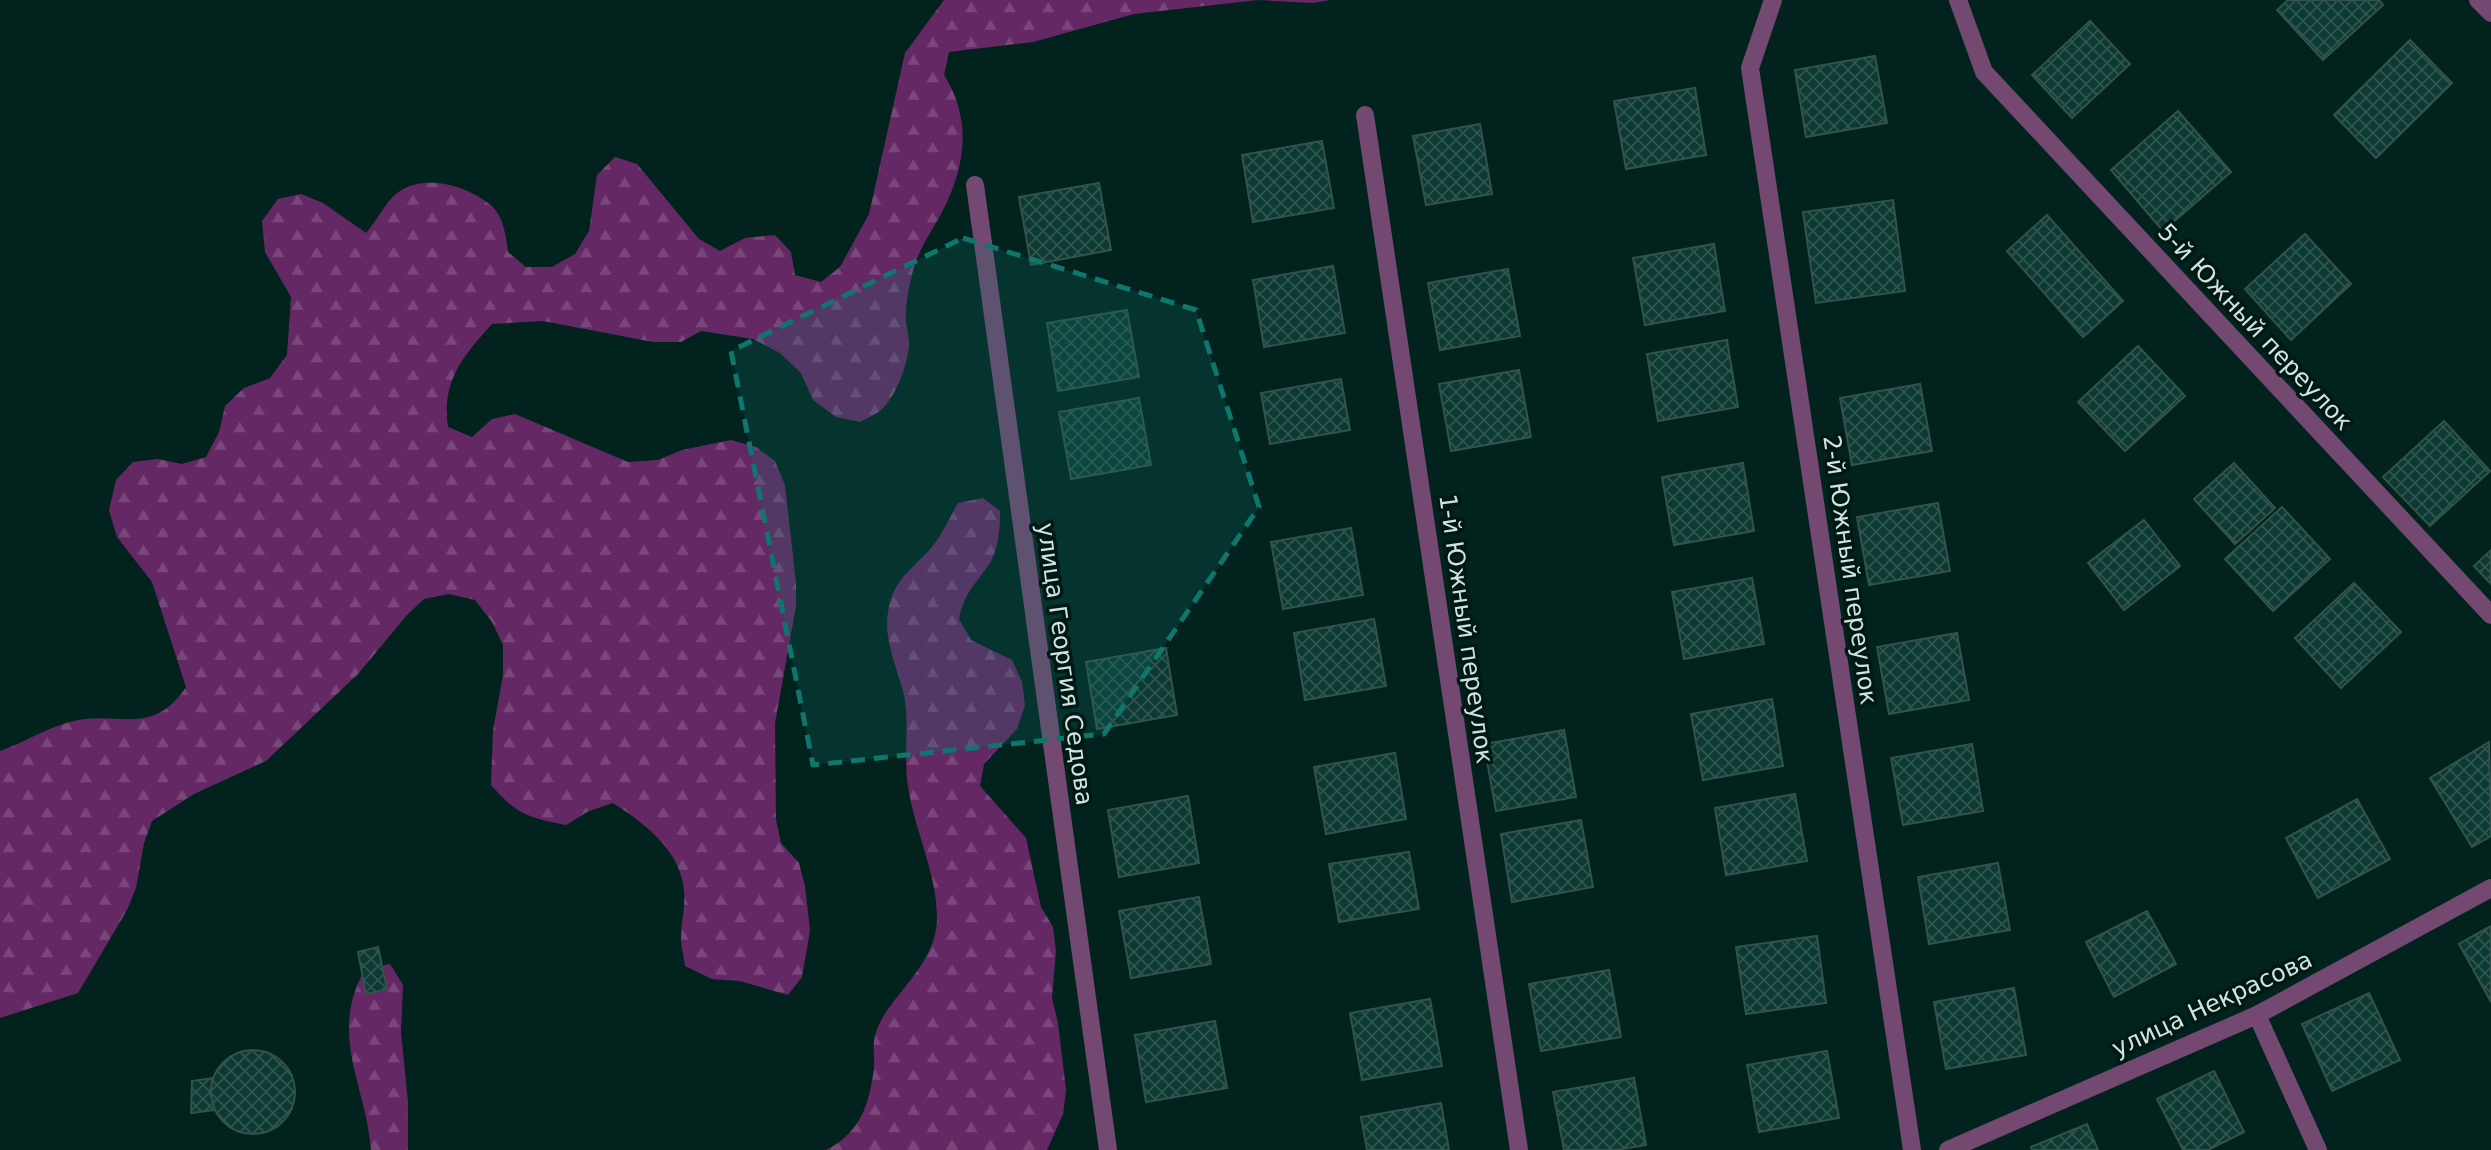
<svg xmlns="http://www.w3.org/2000/svg" width="2491" height="1150" font-family="'DejaVu Sans',sans-serif">
	<defs>
		<pattern id="forest-firs" width="22" height="20" patternUnits="userSpaceOnUse" patternTransform="scale(1.75)"><rect width="22" height="20" fill="#642864"/><path d="M5 1l3.5 6h-7zM16 11l3.5 6h-7z" fill="#79477a"/></pattern>
		<pattern id="building-cross-hatch" width="8" height="8" patternUnits="userSpaceOnUse" patternTransform="scale(1.75)"><rect width="8" height="8" fill="#0c3932"/><path d="M0 0l8 8M0 8l8-8" fill="none" stroke="#2e564f"/></pattern>
	</defs>
	<rect width="100%" height="100%" fill="#02231d"/>
	<g fill="url(#forest-firs)">
		<path d="M 944,0 L 1330,0 L 1313,3 L 1258,0 L 1134,14 L 1033,42 L 949,52 L 944,75 C 972,119 966,166 942,212 C 931,233 917,251 912,275 C 908,290 905,307 906,322 C 907,329 909,337 909,344 C 908,364 897,394 883,408 C 878,414 867,418 860,422 L 836,417 L 813,400 L 801,373 L 780,353 L 753,339 L 701,331 L 681,342 L 653,342 L 543,321 L 492,324 C 463,356 441,382 448,427 L 472,437 L 492,419 L 515,414 L 628,462 L 658,460 L 682,450 L 731,440 L 756,447 L 775,461 L 785,485 L 796,583 L 796,606 L 775,723 L 776,820 L 781,843 L 799,863 L 805,886 L 810,931 L 802,977 L 788,995 L 740,981 L 712,979 L 685,966 C 684,957 681,947 681,938 C 681,920 687,902 683,884 C 678,848 641,821 613,803 L 589,811 L 566,825 C 528,817 517,815 491,785 L 493,730 L 503,675 L 503,645 L 492,622 L 475,600 L 449,594 L 424,599 L 407,615 L 358,674 L 266,761 L 194,794 L 152,821 L 144,843 L 136,888 L 127,910 L 78,993 L 0,1018 L 0,751 C 23,743 46,728 70,722 C 118,709 151,739 186,687 L 152,582 L 117,537 L 109,510 L 116,480 L 133,462 L 158,459 L 182,464 L 206,457 L 219,432 L 225,406 L 244,388 L 270,378 L 287,355 L 291,297 L 265,252 L 262,221 L 278,199 L 301,194 L 323,203 L 366,233 C 377,221 387,199 400,191 C 427,173 470,187 492,206 C 504,218 506,237 508,252 L 526,267 L 552,267 L 575,254 L 589,231 L 597,175 L 615,157 L 637,164 L 699,239 L 720,251 L 745,238 L 775,235 L 791,252 L 795,275 L 821,282 L 840,267 L 869,214 L 905,53 Z"/>
		<path d="M 983,498 L 1000,511 C 1000,528 999,546 991,561 C 976,585 965,590 959,619 L 971,640 L 1012,660 L 1022,682 L 1025,705 L 1017,729 L 984,764 L 980,786 L 1026,838 L 1041,907 L 1053,927 L 1056,951 L 1052,998 L 1058,1023 L 1066,1090 L 1063,1114 L 1047,1150 L 826,1150 C 860,1133 869,1106 874,1068 C 875,1059 873,1050 874,1041 C 880,1000 935,972 937,920 C 938,875 914,830 908,786 C 903,756 910,724 904,695 C 898,669 883,640 888,612 C 893,579 911,571 931,548 C 942,535 950,517 958,503 Z"/>
		<path d="M 390,964 L 403,985 L 401,1032 L 408,1103 L 408,1150 L 371,1150 C 366,1084 328,1035 365,969 Z"/>
	</g>
	<g fill="url(#building-cross-hatch)" stroke="#33524c" stroke-width="2">
		<path d="M 2288,0 L 2379,0 L 2383,5 L 2323,60 L 2277,10 Z"/>
		<path d="M 2090,21 L 2130,64 L 2072,118 L 2032,75 Z"/>
		<path d="M 2410,40 L 2452,83 L 2376,158 L 2334,115 Z"/>
		<path d="M 1875,56 L 1887,123 L 1806,137 L 1795,70 Z"/>
		<path d="M 1695,88 L 1706,155 L 1626,169 L 1614,101 Z"/>
		<path d="M 2178,111 L 2231,172 L 2163,231 L 2111,170 Z"/>
		<path d="M 1480,124 L 1492,194 L 1426,205 L 1413,136 Z"/>
		<path d="M 1322,141 L 1334,208 L 1253,222 L 1242,155 Z"/>
		<path d="M 1099,183 L 1111,250 L 1031,265 L 1019,197 Z"/>
		<path d="M 1893,200 L 1905,291 L 1816,303 L 1803,212 Z"/>
		<path d="M 2047,215 L 2123,301 L 2083,337 L 2007,251 Z"/>
		<path d="M 2305,234 L 2351,284 L 2291,340 L 2245,289 Z"/>
		<path d="M 1714,244 L 1725,311 L 1645,325 L 1633,258 Z"/>
		<path d="M 1333,266 L 1345,333 L 1264,347 L 1253,280 Z"/>
		<path d="M 1508,269 L 1520,336 L 1440,350 L 1428,283 Z"/>
		<path d="M 1127,310 L 1139,377 L 1058,391 L 1047,323 Z"/>
		<path d="M 1727,340 L 1738,407 L 1658,421 L 1647,354 Z"/>
		<path d="M 2138,346 L 2185,396 L 2125,451 L 2078,402 Z"/>
		<path d="M 1519,370 L 1531,437 L 1451,451 L 1439,384 Z"/>
		<path d="M 1341,379 L 1350,430 L 1270,444 L 1261,393 Z"/>
		<path d="M 1920,384 L 1932,451 L 1852,465 L 1840,398 Z"/>
		<path d="M 1139,398 L 1151,465 L 1071,479 L 1059,412 Z"/>
		<path d="M 2444,421 L 2490,471 L 2430,526 L 2383,477 Z"/>
		<path d="M 1743,463 L 1754,531 L 1674,545 L 1662,477 Z"/>
		<path d="M 2234,463 L 2275,508 L 2235,544 L 2194,499 Z"/>
		<path d="M 1938,503 L 1950,571 L 1869,585 L 1857,517 Z"/>
		<path d="M 2282,507 L 2330,559 L 2273,611 L 2225,559 Z"/>
		<path d="M 2144,520 L 2180,566 L 2124,610 L 2088,563 Z"/>
		<path d="M 1351,528 L 1363,595 L 1283,609 L 1271,542 Z"/>
		<path d="M 2491,550 L 2491,584 L 2474,566 Z"/>
		<path d="M 1752,578 L 1764,644 L 1684,659 L 1672,592 Z"/>
		<path d="M 2354,583 L 2401,632 L 2341,688 L 2295,638 Z"/>
		<path d="M 1374,619 L 1386,686 L 1305,700 L 1294,633 Z"/>
		<path d="M 1957,633 L 1969,700 L 1889,714 L 1877,647 Z"/>
		<path d="M 1166,648 L 1177,715 L 1097,729 L 1086,662 Z"/>
		<path d="M 1772,699 L 1783,766 L 1703,780 L 1691,714 Z"/>
		<path d="M 1564,730 L 1576,797 L 1496,811 L 1484,744 Z"/>
		<path d="M 2489,742 L 2491,836 L 2472,847 L 2430,778 Z"/>
		<path d="M 1972,744 L 1983,811 L 1903,825 L 1891,758 Z"/>
		<path d="M 1395,753 L 1406,819 L 1326,834 L 1314,767 Z"/>
		<path d="M 1795,794 L 1807,861 L 1726,875 L 1715,808 Z"/>
		<path d="M 1188,796 L 1199,863 L 1119,877 L 1108,810 Z"/>
		<path d="M 2357,799 L 2390,859 L 2318,898 L 2286,838 Z"/>
		<path d="M 1581,820 L 1593,887 L 1512,902 L 1501,834 Z"/>
		<path d="M 1409,852 L 1419,909 L 1339,922 L 1329,864 Z"/>
		<path d="M 1998,863 L 2010,930 L 1929,944 L 1918,877 Z"/>
		<path d="M 1199,897 L 1211,964 L 1131,978 L 1119,911 Z"/>
		<path d="M 2147,911 L 2176,964 L 2114,997 L 2086,942 Z"/>
		<path d="M 2491,926 L 2491,1002 L 2459,944 Z"/>
		<path d="M 1817,936 L 1826,1003 L 1746,1014 L 1736,947 Z"/>
		<path d="M 378,947 L 387,989 L 366,994 L 358,952 Z"/>
		<path d="M 1609,970 L 1621,1037 L 1541,1051 L 1529,984 Z"/>
		<path d="M 2014,988 L 2026,1055 L 1946,1069 L 1934,1002 Z"/>
		<path d="M 2369,993 L 2400,1060 L 2332,1091 L 2302,1024 Z"/>
		<path d="M 1430,999 L 1442,1066 L 1362,1080 L 1350,1013 Z"/>
		<path d="M 1215,1021 L 1227,1088 L 1146,1102 L 1135,1035 Z"/>
		<circle cx="253" cy="1092" r="42"/>
		<path d="M 1827,1051 L 1839,1118 L 1759,1132 L 1747,1065 Z"/>
		<path d="M 2214,1071 L 2244,1132 L 2208,1150 L 2183,1150 L 2157,1099 Z"/>
		<path d="M 213,1078 L 210,1093 L 215,1110 L 191,1113 L 192,1081 Z"/>
		<path d="M 1634,1078 L 1646,1145 L 1616,1150 L 1564,1150 L 1553,1092 Z"/>
		<path d="M 1441,1103 L 1449,1150 L 1367,1150 L 1361,1117 Z"/>
		<path d="M 2087,1124 L 2098,1150 L 2032,1150 L 2031,1147 Z"/>
	</g>
	<g fill="none" stroke-linecap="round" stroke-linejoin="round">
		<g stroke="#734972" stroke-width="18">
			<path d="M 1773,0 L 1750,68 L 1912,1150"/>
			<path d="M 1958,0 L 1984,72 L 2491,615"/>
			<path d="M 2478,0 L 2491,13"/>
			<path d="M 1365,115 L 1519,1150"/>
			<path d="M 975,185 L 1108,1150"/>
			<path d="M 2257,1015 L 2318,1150"/>
			<path d="M 1948,1150 L 2257,1015 L 2491,888"/>
		</g>
	</g>
	<path fill="#0f766e" fill-opacity="0.2" stroke="#0f766e" stroke-width="5" stroke-dasharray="14 9" stroke-linejoin="round" d="M 963,238 L 1196,310 L 1259,507 L 1104,734 L 813,765 L 731,351 Z"/>
	<g text-anchor="middle" dominant-baseline="central" stroke-width="7" stroke-linejoin="round" paint-order="stroke">
		<g font-size="24" fill="#d2e4df" stroke="#001914">
			<text transform="translate(2255 327) rotate(47)">5-й Южный переулок</text>
			<text transform="translate(1850 570) rotate(82)">2-й Южный переулок</text>
			<text transform="translate(1466 629) rotate(82)">1-й Южный переулок</text>
			<text transform="translate(1065 664) rotate(82)">улица Георгия Седова</text>
			<text transform="translate(2212 1004) rotate(-25)">улица Некрасова</text>
		</g>
	</g>
</svg>
